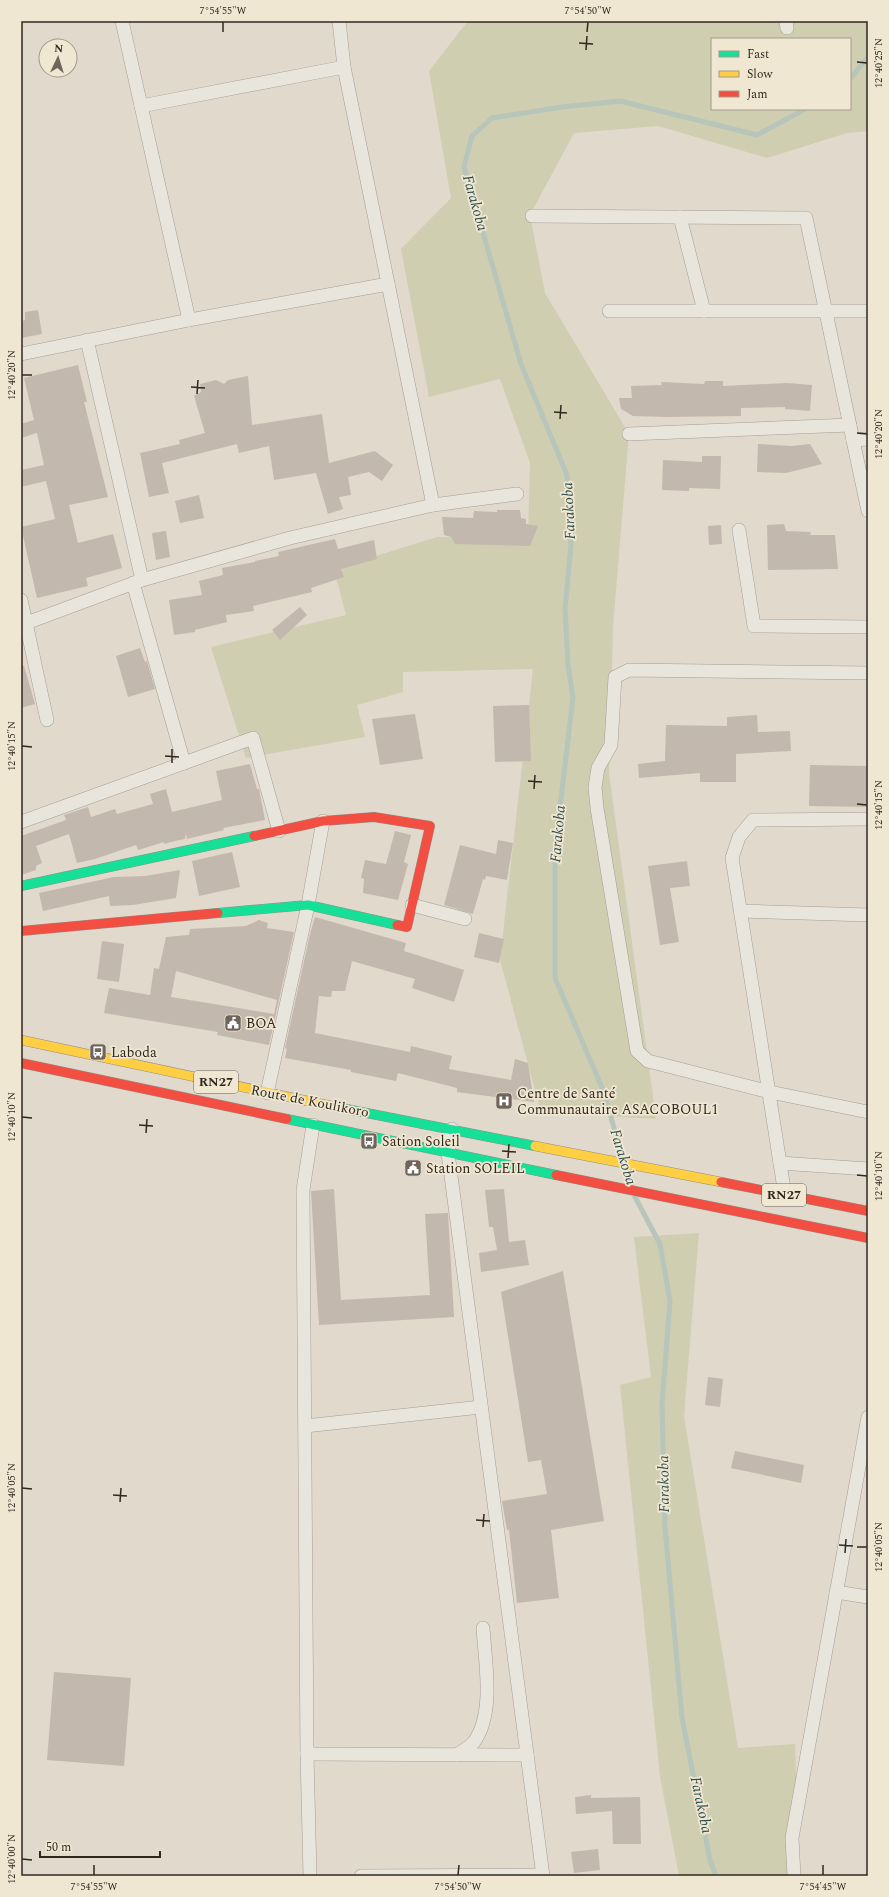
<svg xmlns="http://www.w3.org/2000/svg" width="889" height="1897" font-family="Spectral,serif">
	<rect width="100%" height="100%" fill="#e0d9cc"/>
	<g fill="#cfceb0" fill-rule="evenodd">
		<path d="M 468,21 L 765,21 L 766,23 L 772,21 L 868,21 L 868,131 L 847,133 L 767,158 L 658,126 L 574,133 L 530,215 L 545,293 L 629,434 L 613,627 L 609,773 L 656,1119 L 541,1112 L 500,960 L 533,669 L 403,672 L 403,692 L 357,705 L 365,737 L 246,758 L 211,647 L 346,615 L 334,569 L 437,537 L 528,540 L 530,463 L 500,379 L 429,397 L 401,249 L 451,198 L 429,71 ZM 712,39 L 850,39 L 850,109 L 712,109 Z"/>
		<path d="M 699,1233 L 684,1416 L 738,1748 L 795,1744 L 799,1876 L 679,1876 L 660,1776 L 620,1385 L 651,1377 L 634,1237 Z"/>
	</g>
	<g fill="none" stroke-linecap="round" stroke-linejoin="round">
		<g stroke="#b7c5bb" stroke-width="5">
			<path d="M 850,79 L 868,57"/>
			<path d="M 623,1159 L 603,1090 L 555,978 L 555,849 L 573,698 L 568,665 L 565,609 L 571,546 L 570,509 L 567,475 L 521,364 L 464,167 L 472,136 L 492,118 L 562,107 L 620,101 L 757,135 L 805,109"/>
			<path d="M 626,1168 L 632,1185"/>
			<path d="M 635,1197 L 660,1244 L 670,1301 L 662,1404 L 665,1527 L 682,1718 L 710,1860 L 716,1876"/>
		</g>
	</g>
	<g fill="#c3b8ad" fill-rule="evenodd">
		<path d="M 38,310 L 42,334 L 21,338 L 21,321 L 25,320 L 25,312 Z"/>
		<path d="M 78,365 L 87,402 L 84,402 L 108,497 L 69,505 L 78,543 L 113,534 L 122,568 L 86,578 L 88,586 L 37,598 L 21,527 L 55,519 L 46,481 L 21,487 L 21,470 L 44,465 L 37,433 L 21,438 L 21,424 L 34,420 L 24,378 Z"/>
		<path d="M 248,376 L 252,425 L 322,414 L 329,463 L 375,451 L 393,465 L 382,481 L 369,472 L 348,477 L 351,495 L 339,497 L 343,509 L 328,514 L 316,473 L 274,480 L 269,446 L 239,453 L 237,444 L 162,463 L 169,493 L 149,497 L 140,453 L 180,444 L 179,440 L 205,433 L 194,396 L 201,392 L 200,384 L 216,380 L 224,384 L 228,380 Z"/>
		<path d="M 705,381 L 723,381 L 723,386 L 787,383 L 812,385 L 810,411 L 785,409 L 785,407 L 741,408 L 741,416 L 666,417 L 633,416 L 621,409 L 619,398 L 632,398 L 631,386 L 662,385 L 661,382 L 704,384 Z"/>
		<path d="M 758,444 L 792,446 L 810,444 L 822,464 L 786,473 L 757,472 Z"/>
		<path d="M 702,456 L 721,456 L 720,489 L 689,488 L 689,491 L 662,490 L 663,460 L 702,462 Z"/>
		<path d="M 199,495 L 204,518 L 180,523 L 175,501 Z"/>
		<path d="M 497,510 L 520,510 L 521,518 L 526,519 L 526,524 L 538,526 L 530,546 L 455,544 L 451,537 L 444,535 L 442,517 L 473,518 L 474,511 L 497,512 Z"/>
		<path d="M 784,524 L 786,531 L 811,532 L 810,535 L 835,535 L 838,569 L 768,570 L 767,525 Z"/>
		<path d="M 721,525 L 722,544 L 709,545 L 708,526 Z"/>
		<path d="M 166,531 L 170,557 L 156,560 L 152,533 Z"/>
		<path d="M 335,539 L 338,549 L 374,540 L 377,559 L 341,569 L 344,577 L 311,588 L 312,592 L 253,606 L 254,611 L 226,615 L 227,622 L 195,630 L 195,632 L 174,635 L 169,600 L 202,595 L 199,581 L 223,575 L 222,568 L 255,562 L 255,561 L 279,556 L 278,552 Z"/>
		<path d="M 300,607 L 307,615 L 280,640 L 272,630 Z"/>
		<path d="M 140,648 L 145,662 L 147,661 L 155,689 L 128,697 L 116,656 Z"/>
		<path d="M 21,666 L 24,666 L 35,704 L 21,708 Z"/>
		<path d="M 529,705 L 531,761 L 495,762 L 493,706 Z"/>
		<path d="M 415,714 L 423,759 L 380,765 L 372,719 Z"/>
		<path d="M 757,715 L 758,732 L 790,731 L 791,751 L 736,754 L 736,782 L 700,782 L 700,773 L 639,778 L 638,764 L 665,761 L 666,725 L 727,726 L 727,717 Z"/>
		<path d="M 250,764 L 257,789 L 259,789 L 265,820 L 223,828 L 224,830 L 187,839 L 186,833 L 185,839 L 175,841 L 164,844 L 164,842 L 138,850 L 136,845 L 95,859 L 77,863 L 69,834 L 36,846 L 42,863 L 36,866 L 36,870 L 21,875 L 21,836 L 66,820 L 64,815 L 88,807 L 91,817 L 115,809 L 117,814 L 153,804 L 150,794 L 166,789 L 172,812 L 222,800 L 216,771 Z"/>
		<path d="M 810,765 L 868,766 L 868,807 L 809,806 Z"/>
		<path d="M 395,831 L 411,835 L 404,862 L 408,864 L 398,900 L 363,893 L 364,879 L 361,878 L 365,860 L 386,864 Z"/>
		<path d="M 498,840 L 513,843 L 507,880 L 486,876 L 485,880 L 483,879 L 473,914 L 444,905 L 460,845 L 496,854 Z"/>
		<path d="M 232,852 L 240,887 L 199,896 L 192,861 Z"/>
		<path d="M 687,861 L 690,886 L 670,888 L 679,942 L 660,945 L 648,866 Z"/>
		<path d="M 180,870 L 176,898 L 133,905 L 110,906 L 109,896 L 43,911 L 39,893 L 114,877 L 145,876 Z"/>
		<path d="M 315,917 L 406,943 L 404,951 L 464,970 L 454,1002 L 412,988 L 415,979 L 352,961 L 345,991 L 332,991 L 331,997 L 319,996 L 315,1033 L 410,1052 L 411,1046 L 452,1056 L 449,1069 L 511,1080 L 515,1059 L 528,1063 L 534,1102 L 457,1092 L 457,1088 L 398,1073 L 396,1081 L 351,1072 L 351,1070 L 285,1058 L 287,1049 L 285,1048 L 310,934 Z"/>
		<path d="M 259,920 L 268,923 L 267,928 L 294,932 L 269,1045 L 217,1035 L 218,1032 L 104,1013 L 109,988 L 150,995 L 154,968 L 159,969 L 166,937 L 189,935 L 190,929 L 246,926 ZM 176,971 L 277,1000 L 274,1014 L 171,997 Z"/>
		<path d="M 479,933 L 504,939 L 499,963 L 474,957 Z"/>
		<path d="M 102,941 L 124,944 L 119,982 L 97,979 Z"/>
		<path d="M 334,1189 L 341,1300 L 430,1295 L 425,1214 L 448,1213 L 454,1317 L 319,1325 L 311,1191 Z"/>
		<path d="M 504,1189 L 509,1242 L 525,1240 L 529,1265 L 481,1272 L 479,1253 L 497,1250 L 493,1227 L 489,1227 L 485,1190 Z"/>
		<path d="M 563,1271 L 604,1521 L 551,1530 L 559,1598 L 517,1603 L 509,1530 L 507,1530 L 502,1501 L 547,1494 L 541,1460 L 528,1462 L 501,1292 Z"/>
		<path d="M 708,1377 L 723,1379 L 720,1407 L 705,1405 Z"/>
		<path d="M 735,1451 L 804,1465 L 801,1483 L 731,1468 Z"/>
		<path d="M 54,1672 L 131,1678 L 124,1766 L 47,1760 Z"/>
		<path d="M 591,1795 L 591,1798 L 640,1797 L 641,1844 L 613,1844 L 612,1811 L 576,1814 L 575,1797 Z"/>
		<path d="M 598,1849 L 600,1870 L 574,1873 L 571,1852 Z"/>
	</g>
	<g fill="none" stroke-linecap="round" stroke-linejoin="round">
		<defs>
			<g id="street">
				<path d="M 122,21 L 189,320"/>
				<path d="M 339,21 L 344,67 L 433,505"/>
				<path d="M 786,21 L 787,28"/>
				<path d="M 141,106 L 344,67"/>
				<path d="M 532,216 L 806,218 L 868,511"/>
				<path d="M 680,217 L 704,311"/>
				<path d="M 609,311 L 868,311"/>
				<path d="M 87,340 L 142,580"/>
				<path d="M 21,354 L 189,320 L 388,284"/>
				<path d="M 629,434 L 850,425"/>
				<path d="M 853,440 L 868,439"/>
				<path d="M 739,530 L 754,626 L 868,627"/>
				<path d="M 133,583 L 184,763"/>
				<path d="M 21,600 L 47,720"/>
				<path d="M 21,625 L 142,580 L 290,538 L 433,505 L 517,494"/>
				<path d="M 868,673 L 629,670 L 615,677 L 611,745 L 598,768 L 595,787 L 597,808 L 637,1051 L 648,1061 L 770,1092 L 868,1112"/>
				<path d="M 21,822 L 253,738 L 279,831"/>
				<path d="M 412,905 L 465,919"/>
				<path d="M 741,911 L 868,915"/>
				<path d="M 267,1093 L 308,905 L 323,821"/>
				<path d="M 452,1129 L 448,1153 L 543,1876"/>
				<path d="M 780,1163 L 868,1169"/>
				<path d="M 785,1195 L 732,858 L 739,837 L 753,820 L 868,819"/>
				<path d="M 305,1426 L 481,1407"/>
				<path d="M 836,1592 L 868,1597"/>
				<path d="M 307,1754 L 527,1755"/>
				<path d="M 457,1755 C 462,1751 470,1747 474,1742 C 495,1713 485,1661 483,1628"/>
				<path d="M 310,1876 L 307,1754 L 303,1190 L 313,1125"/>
				<path d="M 361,1876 L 543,1875"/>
				<path d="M 794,1876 L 792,1838 L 868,1417"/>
			</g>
			<g id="fast">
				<path d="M 21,886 L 254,836"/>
				<path d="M 218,913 L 308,905 L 397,925"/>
				<path d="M 336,1107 L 535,1146"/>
				<path d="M 287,1119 L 556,1175"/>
			</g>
			<g id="slow">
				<path d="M 21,1040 L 336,1107"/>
				<path d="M 535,1146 L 721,1182"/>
			</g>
			<g id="jam">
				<path d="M 254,836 L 323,821 L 374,817 L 430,826 L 407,927 L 397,925"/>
				<path d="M 21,931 L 218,913"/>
				<path d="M 21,1063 L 287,1119"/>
				<path d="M 556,1175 L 868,1238"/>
				<path d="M 721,1182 L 868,1211"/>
			</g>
		</defs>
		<use href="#street" stroke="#a59e95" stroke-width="14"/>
		<use href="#fast" stroke="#958e85" stroke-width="10"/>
		<use href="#slow" stroke="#958e85" stroke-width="10"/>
		<use href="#jam" stroke="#958e85" stroke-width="10"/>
		<use href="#street" stroke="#e8e5dd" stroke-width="13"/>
		<use href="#fast" stroke="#16e098" stroke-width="9"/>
		<use href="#slow" stroke="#ffcf43" stroke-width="9"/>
		<use href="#jam" stroke="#f24e42" stroke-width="9"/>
	</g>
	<path fill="none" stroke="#32271f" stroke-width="1.5" d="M 223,32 L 223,22M 587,32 L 588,22M 579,43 L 593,44M 586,50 L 587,36M 857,62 L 867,63M 22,375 L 32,375M 191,387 L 205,388M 197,394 L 198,380M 554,412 L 567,413M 560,419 L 561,405M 857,433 L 867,434M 22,746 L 32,747M 165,756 L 179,757M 172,763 L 172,749M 528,781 L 542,782M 534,789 L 535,775M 857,804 L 867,805M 22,1117 L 32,1118M 139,1125 L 153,1126M 146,1133 L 147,1119M 502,1151 L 516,1152M 508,1158 L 509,1144M 857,1175 L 867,1176M 22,1488 L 32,1489M 113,1495 L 127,1496M 120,1502 L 121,1488M 476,1520 L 490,1521M 483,1527 L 484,1514M 839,1545 L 853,1546M 857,1547 L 867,1547M 845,1553 L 846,1539M 22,1859 L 32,1860M 94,1875 L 94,1865M 458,1875 L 459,1865M 823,1875 L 823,1865"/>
	<defs>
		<symbol id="civic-square" viewBox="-11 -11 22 22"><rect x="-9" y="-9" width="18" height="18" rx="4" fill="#6f655c" stroke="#f0e7d2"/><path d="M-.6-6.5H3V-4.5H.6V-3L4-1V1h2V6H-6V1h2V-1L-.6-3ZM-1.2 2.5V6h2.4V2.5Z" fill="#fff"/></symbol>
		<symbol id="bus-square" viewBox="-11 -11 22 22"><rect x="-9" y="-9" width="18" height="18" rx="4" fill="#6f655c" stroke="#f0e7d2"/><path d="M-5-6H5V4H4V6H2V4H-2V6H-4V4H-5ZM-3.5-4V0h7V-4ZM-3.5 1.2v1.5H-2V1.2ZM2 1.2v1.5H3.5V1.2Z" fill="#fff"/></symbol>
		<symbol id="hospital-square" viewBox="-11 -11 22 22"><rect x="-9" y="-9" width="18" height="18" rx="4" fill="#6f655c" stroke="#f0e7d2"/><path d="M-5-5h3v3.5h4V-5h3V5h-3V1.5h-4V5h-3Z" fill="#fff"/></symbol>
	</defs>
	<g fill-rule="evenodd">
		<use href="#civic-square" x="223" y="1013" width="20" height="20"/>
		<use href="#bus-square" x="88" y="1042" width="20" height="20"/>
		<use href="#hospital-square" x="494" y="1091" width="20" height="20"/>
		<use href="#bus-square" x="359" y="1131" width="20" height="20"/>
		<use href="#civic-square" x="403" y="1158" width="20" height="20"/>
	</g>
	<g text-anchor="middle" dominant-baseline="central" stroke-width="3.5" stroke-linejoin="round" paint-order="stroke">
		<g fill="#f0e7d2" stroke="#6b6155" stroke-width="1">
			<rect x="194" y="1071" width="44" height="22" rx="3"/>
			<rect x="762" y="1184" width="44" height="22" rx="3"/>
		</g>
		<g font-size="13" font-weight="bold" fill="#32271f">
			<text x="216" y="1082">RN27</text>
			<text x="784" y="1195">RN27</text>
		</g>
		<g font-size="14" fill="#32271f" stroke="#f0e7d2" text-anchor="start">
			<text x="246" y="1023">BOA</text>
			<text x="111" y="1052">Laboda</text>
			<text x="517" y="1093">Centre de Santé<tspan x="517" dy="16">Communautaire ASACOBOUL1</tspan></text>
			<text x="382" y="1141">Sation Soleil</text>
			<text x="426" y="1168">Station SOLEIL</text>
		</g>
		<g font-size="14" fill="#32271f" stroke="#f0e7d2">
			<text transform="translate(310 1101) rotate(11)">Route de Koulikoro</text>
		</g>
		<g font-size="15" font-style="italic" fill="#30504d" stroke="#f0e7d2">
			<text transform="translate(475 203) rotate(74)">Farakoba</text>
			<text transform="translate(569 511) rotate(-93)">Farakoba</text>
			<text transform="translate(558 834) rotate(-85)">Farakoba</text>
			<text transform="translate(623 1157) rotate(73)">Farakoba</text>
			<text transform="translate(664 1484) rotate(-91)">Farakoba</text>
			<text transform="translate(701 1805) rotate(78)">Farakoba</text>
		</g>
	</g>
	<rect width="889" height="1897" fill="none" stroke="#f0e7d2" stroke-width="44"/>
	<rect x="711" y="38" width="140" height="72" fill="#f0e7d2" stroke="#a49a8a"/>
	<rect x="719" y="51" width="20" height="6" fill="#16e098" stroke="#a49a8a"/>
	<text x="747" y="58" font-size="12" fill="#32271f">Fast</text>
	<rect x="719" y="71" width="20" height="6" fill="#ffcf43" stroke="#a49a8a"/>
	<text x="747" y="78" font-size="12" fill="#32271f">Slow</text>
	<rect x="719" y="91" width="20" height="6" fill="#f24e42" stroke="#a49a8a"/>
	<text x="747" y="98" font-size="12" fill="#32271f">Jam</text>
	<g transform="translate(58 58) rotate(4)"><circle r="19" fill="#f0e7d2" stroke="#a49a8a"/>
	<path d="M0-3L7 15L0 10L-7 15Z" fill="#6f655c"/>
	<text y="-6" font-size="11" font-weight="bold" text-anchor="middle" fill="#32271f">N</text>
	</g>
	<path d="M40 1851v6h120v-6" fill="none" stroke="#32271f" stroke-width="2"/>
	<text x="46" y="1851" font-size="12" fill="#32271f" stroke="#f0e7d2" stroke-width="3" paint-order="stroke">50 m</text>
	<rect x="22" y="22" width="845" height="1853" fill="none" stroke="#32271f" stroke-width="1.5"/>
	<g font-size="10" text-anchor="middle" fill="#32271f">
		<text x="223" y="14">7°54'55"W</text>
		<text x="588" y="14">7°54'50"W</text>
		<text transform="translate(878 63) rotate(-90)" y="4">12°40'25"N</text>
		<text transform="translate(11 375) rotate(-90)" y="4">12°40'20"N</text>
		<text transform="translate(878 434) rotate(-90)" y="4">12°40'20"N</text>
		<text transform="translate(11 746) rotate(-90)" y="4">12°40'15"N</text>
		<text transform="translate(878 805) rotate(-90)" y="4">12°40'15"N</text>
		<text transform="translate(11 1117) rotate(-90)" y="4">12°40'10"N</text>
		<text transform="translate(878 1176) rotate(-90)" y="4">12°40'10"N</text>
		<text transform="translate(11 1488) rotate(-90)" y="4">12°40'05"N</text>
		<text transform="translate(878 1547) rotate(-90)" y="4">12°40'05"N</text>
		<text transform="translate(11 1859) rotate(-90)" y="4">12°40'00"N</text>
		<text x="94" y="1890">7°54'55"W</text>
		<text x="458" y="1890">7°54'50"W</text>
		<text x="823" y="1890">7°54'45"W</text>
	</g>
</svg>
